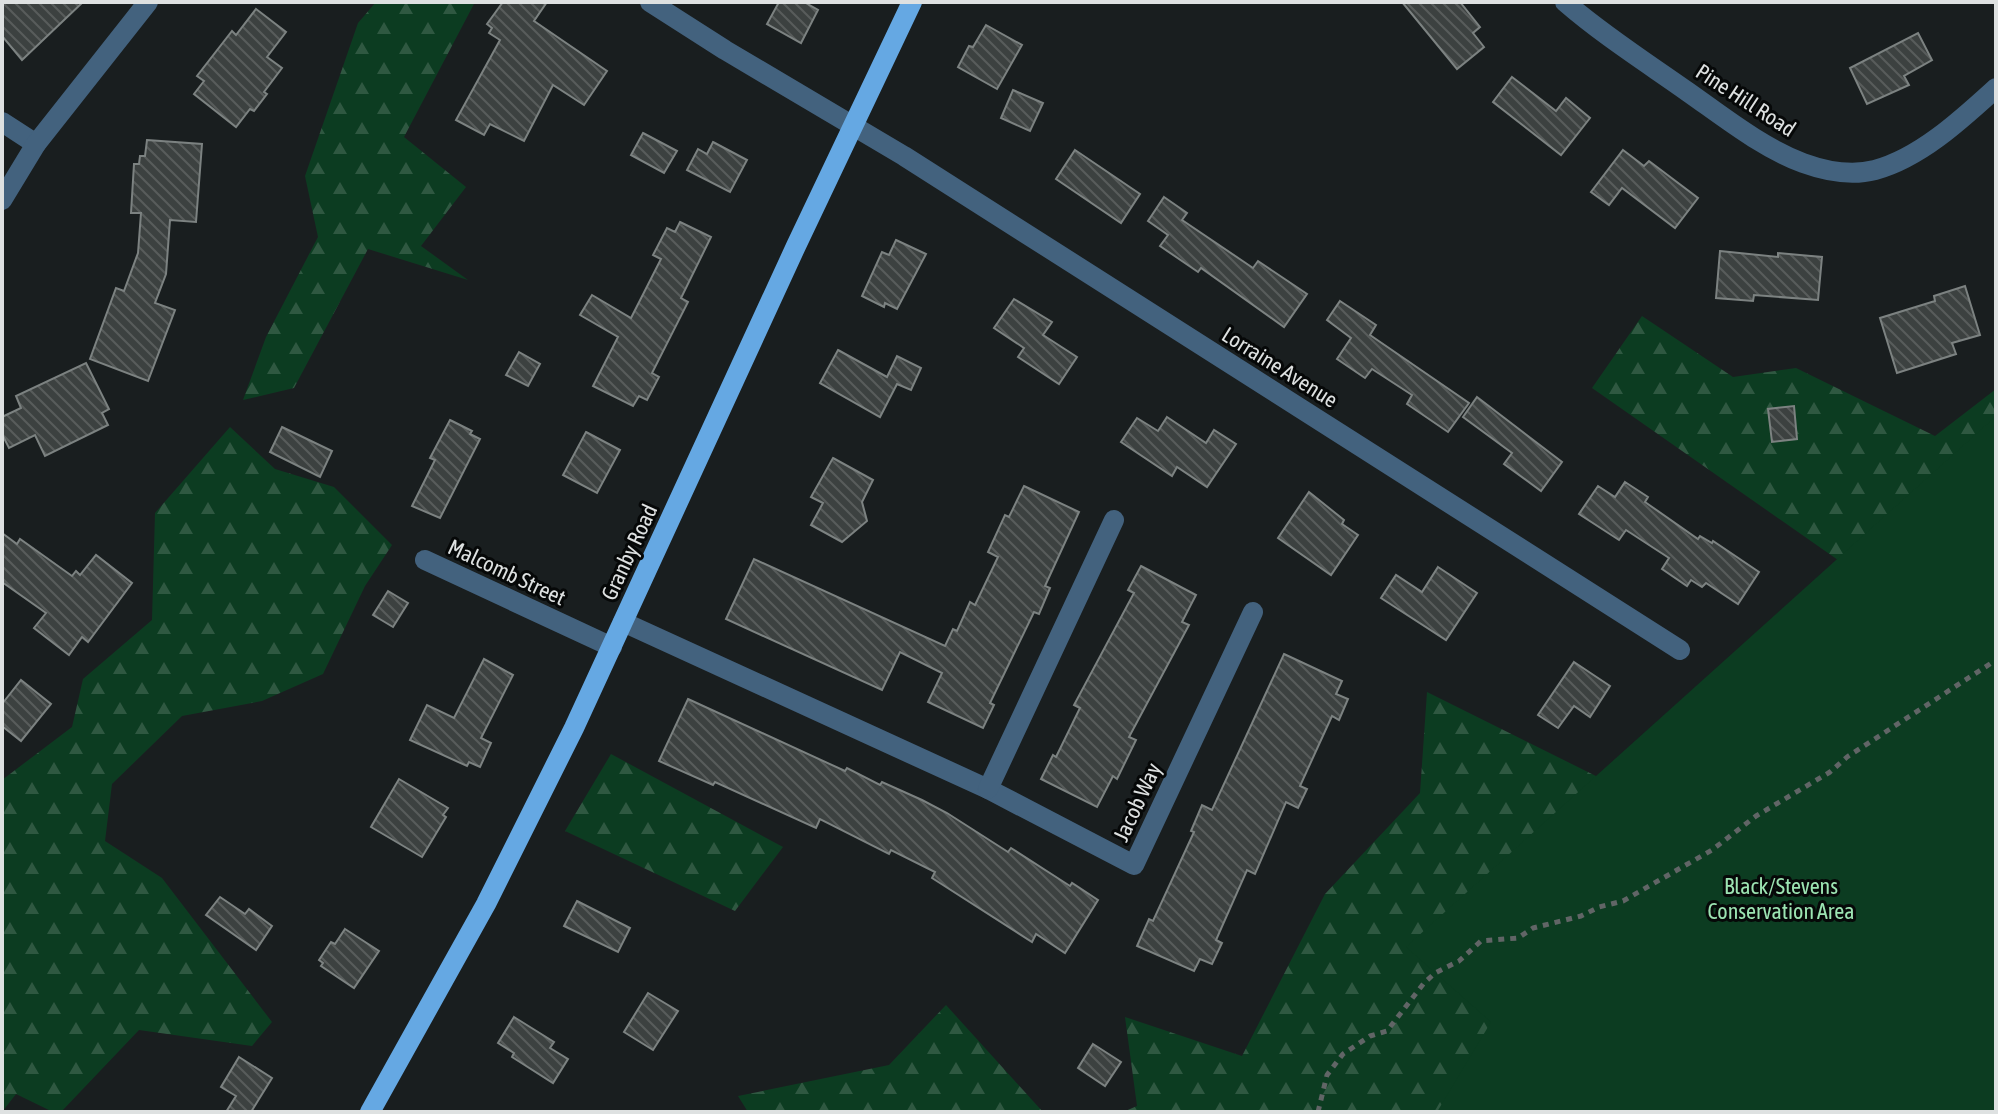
<svg xmlns="http://www.w3.org/2000/svg" width="1998" height="1114" font-family="'Asap Condensed',sans-serif">
	<defs>
		<pattern id="forest-firs" width="22" height="20" patternUnits="userSpaceOnUse" patternTransform="scale(2)"><rect width="22" height="20" fill="#0c3c21"/><path d="M5 1l3.5 6h-7zM16 11l3.5 6h-7z" fill="#2f5841"/></pattern>
		<pattern id="building-back-hatch" width="6" height="6" patternUnits="userSpaceOnUse" patternTransform="scale(2)"><rect width="6" height="6" fill="#3c4140"/><path d="M-1 5l2 2M0 0l6 6M5-1l2 2" fill="none" stroke="#585c5b"/></pattern>
	</defs>
	<rect width="100%" height="100%" fill="#191e1f"/>
	<g fill="url(#forest-firs)">
		<path d="M 376,2 L 475,2 L 404,137 L 466,187 L 421,246 L 468,280 L 368,249 L 294,388 L 243,400 L 266,337 L 318,237 L 305,176 L 358,23 Z"/>
		<path d="M 1642,316 L 1733,377 L 1796,368 L 1935,436 L 1996,389 L 1996,1112 L 1123,1112 L 1137,1106 L 1125,1017 L 1242,1056 L 1325,894 L 1420,793 L 1427,692 L 1608,782 L 1848,567 L 1592,388 Z"/>
		<path d="M 230,427 L 275,469 L 334,487 L 392,545 L 365,586 L 323,674 L 262,701 L 182,716 L 112,784 L 105,841 L 162,878 L 272,1022 L 252,1046 L 139,1030 L 61,1112 L 53,1112 L 16,1094 L 2,1112 L 2,780 L 72,727 L 83,679 L 152,620 L 155,513 Z"/>
		<path d="M 611,754 L 783,847 L 735,911 L 565,831 Z"/>
		<path d="M 946,1005 L 1043,1112 L 748,1112 L 738,1096 L 889,1065 Z"/>
	</g>
	<path fill="#0c3c21" d="M 1996,416 L 1996,1112 L 1437,1112 L 1491,1022 L 1406,947 Z"/>
	<g fill="url(#building-back-hatch)" stroke="#7c8281" stroke-width="2">
		<path d="M 2,2 L 83,2 L 22,60 L 2,36 Z"/>
		<path d="M 503,2 L 547,2 L 534,21 L 607,71 L 584,105 L 553,85 L 524,141 L 490,124 L 484,135 L 456,120 L 500,40 L 489,33 L 492,28 L 487,24 Z"/>
		<path d="M 779,2 L 804,2 L 818,10 L 801,43 L 767,24 Z"/>
		<path d="M 1402,2 L 1460,2 L 1480,27 L 1473,33 L 1484,47 L 1457,69 Z"/>
		<path d="M 256,9 L 286,32 L 267,57 L 282,68 L 264,92 L 267,94 L 254,111 L 250,109 L 236,127 L 194,94 L 204,81 L 197,76 L 232,31 L 236,35 Z"/>
		<path d="M 986,25 L 1022,45 L 997,89 L 958,67 L 969,46 L 973,47 Z"/>
		<path d="M 1918,33 L 1932,60 L 1904,76 L 1909,85 L 1867,104 L 1850,68 Z"/>
		<path d="M 1512,77 L 1556,111 L 1566,98 L 1590,118 L 1561,155 L 1493,102 Z"/>
		<path d="M 1013,90 L 1043,103 L 1030,131 L 1001,118 Z"/>
		<path d="M 643,133 L 677,151 L 664,173 L 631,155 Z"/>
		<path d="M 147,140 L 202,144 L 196,222 L 170,220 L 166,274 L 155,303 L 175,310 L 148,381 L 90,359 L 116,288 L 124,291 L 138,253 L 141,213 L 131,213 L 134,164 L 139,164 L 140,156 L 145,156 Z"/>
		<path d="M 713,142 L 747,160 L 730,192 L 687,170 L 698,149 L 707,154 Z"/>
		<path d="M 1075,150 L 1140,194 L 1121,223 L 1056,179 Z"/>
		<path d="M 1623,150 L 1644,166 L 1649,161 L 1698,198 L 1675,228 L 1622,188 L 1609,205 L 1591,192 Z"/>
		<path d="M 1164,197 L 1187,213 L 1182,220 L 1253,268 L 1258,261 L 1307,294 L 1284,327 L 1201,268 L 1198,272 L 1160,246 L 1168,235 L 1148,221 Z"/>
		<path d="M 680,222 L 711,237 L 681,298 L 688,302 L 652,373 L 659,377 L 647,400 L 639,396 L 633,406 L 593,386 L 618,337 L 580,315 L 592,295 L 631,318 L 661,259 L 653,255 L 667,228 L 675,232 Z"/>
		<path d="M 896,240 L 926,254 L 897,309 L 885,303 L 884,307 L 862,296 L 882,252 L 889,255 Z"/>
		<path d="M 1720,251 L 1778,257 L 1778,253 L 1822,257 L 1818,300 L 1754,295 L 1753,301 L 1716,298 Z"/>
		<path d="M 1965,286 L 1980,335 L 1952,343 L 1956,354 L 1897,373 L 1880,318 L 1935,301 L 1934,296 Z"/>
		<path d="M 1014,299 L 1052,322 L 1043,335 L 1077,357 L 1059,384 L 1018,357 L 1024,348 L 994,328 Z"/>
		<path d="M 1340,301 L 1376,325 L 1370,335 L 1469,403 L 1448,432 L 1407,404 L 1412,395 L 1372,369 L 1365,378 L 1337,359 L 1351,338 L 1327,320 Z"/>
		<path d="M 838,350 L 887,377 L 897,356 L 921,368 L 911,390 L 897,384 L 880,417 L 820,383 Z"/>
		<path d="M 519,352 L 540,364 L 528,386 L 506,375 Z"/>
		<path d="M 86,363 L 109,409 L 102,413 L 108,425 L 45,456 L 35,435 L 9,448 L 2,434 L 2,417 L 21,408 L 16,396 Z"/>
		<path d="M 1477,397 L 1562,462 L 1541,491 L 1504,464 L 1512,453 L 1463,417 Z"/>
		<path d="M 1794,406 L 1797,439 L 1772,442 L 1768,409 Z"/>
		<path d="M 1167,417 L 1206,443 L 1214,430 L 1236,444 L 1207,487 L 1177,467 L 1172,476 L 1121,442 L 1137,418 L 1158,431 Z"/>
		<path d="M 450,420 L 472,431 L 470,434 L 480,439 L 440,518 L 412,506 L 435,460 L 430,458 Z"/>
		<path d="M 282,427 L 332,451 L 320,477 L 270,452 Z"/>
		<path d="M 586,432 L 620,450 L 597,493 L 563,475 Z"/>
		<path d="M 833,458 L 873,480 L 862,502 L 867,521 L 842,542 L 811,525 L 823,503 L 811,497 Z"/>
		<path d="M 1625,482 L 1648,497 L 1645,502 L 1698,539 L 1700,536 L 1712,543 L 1713,541 L 1759,572 L 1738,604 L 1706,583 L 1702,587 L 1691,580 L 1687,586 L 1662,569 L 1669,558 L 1626,530 L 1619,540 L 1579,514 L 1598,486 L 1615,497 Z"/>
		<path d="M 1024,486 L 1079,512 L 1045,586 L 1050,588 L 1039,614 L 1034,612 L 990,703 L 994,705 L 983,728 L 928,702 L 942,673 L 900,652 L 882,690 L 726,619 L 754,559 L 945,646 L 953,629 L 957,631 L 970,602 L 975,605 L 998,557 L 988,552 L 1005,515 L 1009,517 Z"/>
		<path d="M 1309,492 L 1344,520 L 1342,524 L 1358,535 L 1331,575 L 1278,538 Z"/>
		<path d="M 2,533 L 17,544 L 20,539 L 72,576 L 76,571 L 80,575 L 96,555 L 132,583 L 88,642 L 82,637 L 69,655 L 34,628 L 46,613 L 2,582 Z"/>
		<path d="M 1141,566 L 1196,595 L 1182,622 L 1189,625 L 1129,737 L 1136,740 L 1117,779 L 1113,776 L 1097,807 L 1041,779 L 1053,755 L 1056,757 L 1080,708 L 1074,705 L 1134,593 L 1128,590 Z"/>
		<path d="M 1438,567 L 1477,593 L 1446,640 L 1381,598 L 1396,575 L 1422,592 Z"/>
		<path d="M 388,591 L 408,603 L 393,627 L 373,615 Z"/>
		<path d="M 1284,654 L 1342,681 L 1336,694 L 1348,699 L 1339,720 L 1332,716 L 1300,786 L 1307,789 L 1298,808 L 1286,802 L 1255,874 L 1247,870 L 1216,940 L 1222,943 L 1212,964 L 1200,959 L 1194,971 L 1137,946 L 1149,919 L 1153,921 L 1194,832 L 1191,831 L 1202,805 L 1212,810 Z"/>
		<path d="M 484,659 L 513,675 L 481,738 L 491,743 L 480,767 L 469,762 L 467,766 L 410,740 L 427,705 L 454,718 Z"/>
		<path d="M 1574,662 L 1610,686 L 1590,717 L 1574,706 L 1558,728 L 1538,715 Z"/>
		<path d="M 21,680 L 51,704 L 21,741 L 2,726 L 2,704 Z"/>
		<path d="M 688,699 L 845,771 L 847,768 L 880,785 L 882,782 L 922,800 L 947,813 L 1008,852 L 1011,848 L 1070,886 L 1072,883 L 1098,900 L 1065,953 L 1036,934 L 1032,942 L 932,878 L 935,872 L 891,850 L 889,854 L 820,819 L 816,828 L 715,782 L 713,785 L 659,761 Z"/>
		<path d="M 399,779 L 448,808 L 443,815 L 446,817 L 422,857 L 371,827 Z"/>
		<path d="M 220,897 L 245,914 L 249,909 L 272,926 L 256,950 L 206,915 Z"/>
		<path d="M 577,901 L 630,928 L 618,952 L 564,926 Z"/>
		<path d="M 345,929 L 379,951 L 354,988 L 321,966 L 323,963 L 319,960 L 331,942 L 335,944 Z"/>
		<path d="M 648,993 L 678,1011 L 653,1050 L 624,1032 Z"/>
		<path d="M 514,1017 L 554,1042 L 550,1048 L 568,1059 L 553,1083 L 512,1057 L 514,1053 L 498,1043 Z"/>
		<path d="M 1093,1044 L 1121,1062 L 1105,1086 L 1078,1068 Z"/>
		<path d="M 239,1057 L 272,1078 L 251,1112 L 226,1112 L 236,1096 L 221,1087 Z"/>
	</g>
	<g fill="none" stroke-linecap="round" stroke-linejoin="round">
		<path stroke="#616566" stroke-width="5" stroke-dasharray="6 6" stroke-linecap="butt" d="M 1318,1112 L 1327,1075 L 1343,1054 L 1370,1036 L 1387,1031 L 1424,983 L 1435,973 L 1459,961 L 1481,941 L 1518,938 L 1533,928 L 1581,916 L 1599,907 L 1623,901 L 1712,850 L 1756,816 L 1830,772 L 1847,757 L 1996,660"/>
		<g stroke="#43627e" stroke-width="20">
			<path d="M 650,2 L 725,50 L 904,156 L 1680,650"/>
			<path d="M 1565,2 C 1603,35 1647,63 1688,92 C 1725,118 1761,147 1803,163 C 1825,171 1852,176 1875,170 C 1920,158 1962,119 1996,88"/>
			<path d="M 2,122 L 36,144"/>
			<path d="M 2,200 L 36,144 L 148,2"/>
			<path d="M 425,560 L 612,647"/>
			<path d="M 623,622 L 988,789 L 1134,865 L 1253,612"/>
			<path d="M 988,789 L 1114,520"/>
		</g>
		<path stroke="#65a8e3" stroke-width="20" d="M 370,1112 L 486,904 L 574,728 L 796,246 L 912,2"/>
	</g>
	<g text-anchor="middle" dominant-baseline="central" stroke-width="6" stroke-linejoin="round" paint-order="stroke">
		<g font-size="22" fill="#dee1e1" stroke="#060808">
			<text transform="translate(1746 100) rotate(33)">Pine Hill Road</text>
			<text transform="translate(1280 367) rotate(32)">Lorraine Avenue</text>
			<text transform="translate(629 552) rotate(-65)">Granby Road</text>
			<text transform="translate(507 572) rotate(25)">Malcomb Street</text>
			<text transform="translate(1137 802) rotate(-65)">Jacob Way</text>
		</g>
		<g font-size="22" fill="#9ce4b2" stroke="#060808">
			<text x="1781" y="886">Black/Stevens<tspan x="1781" dy="25">Conservation Area</tspan></text>
		</g>
	</g>
	<rect width="1998" height="1114" fill="none" stroke="#dee1e1" stroke-width="8"/>
</svg>
